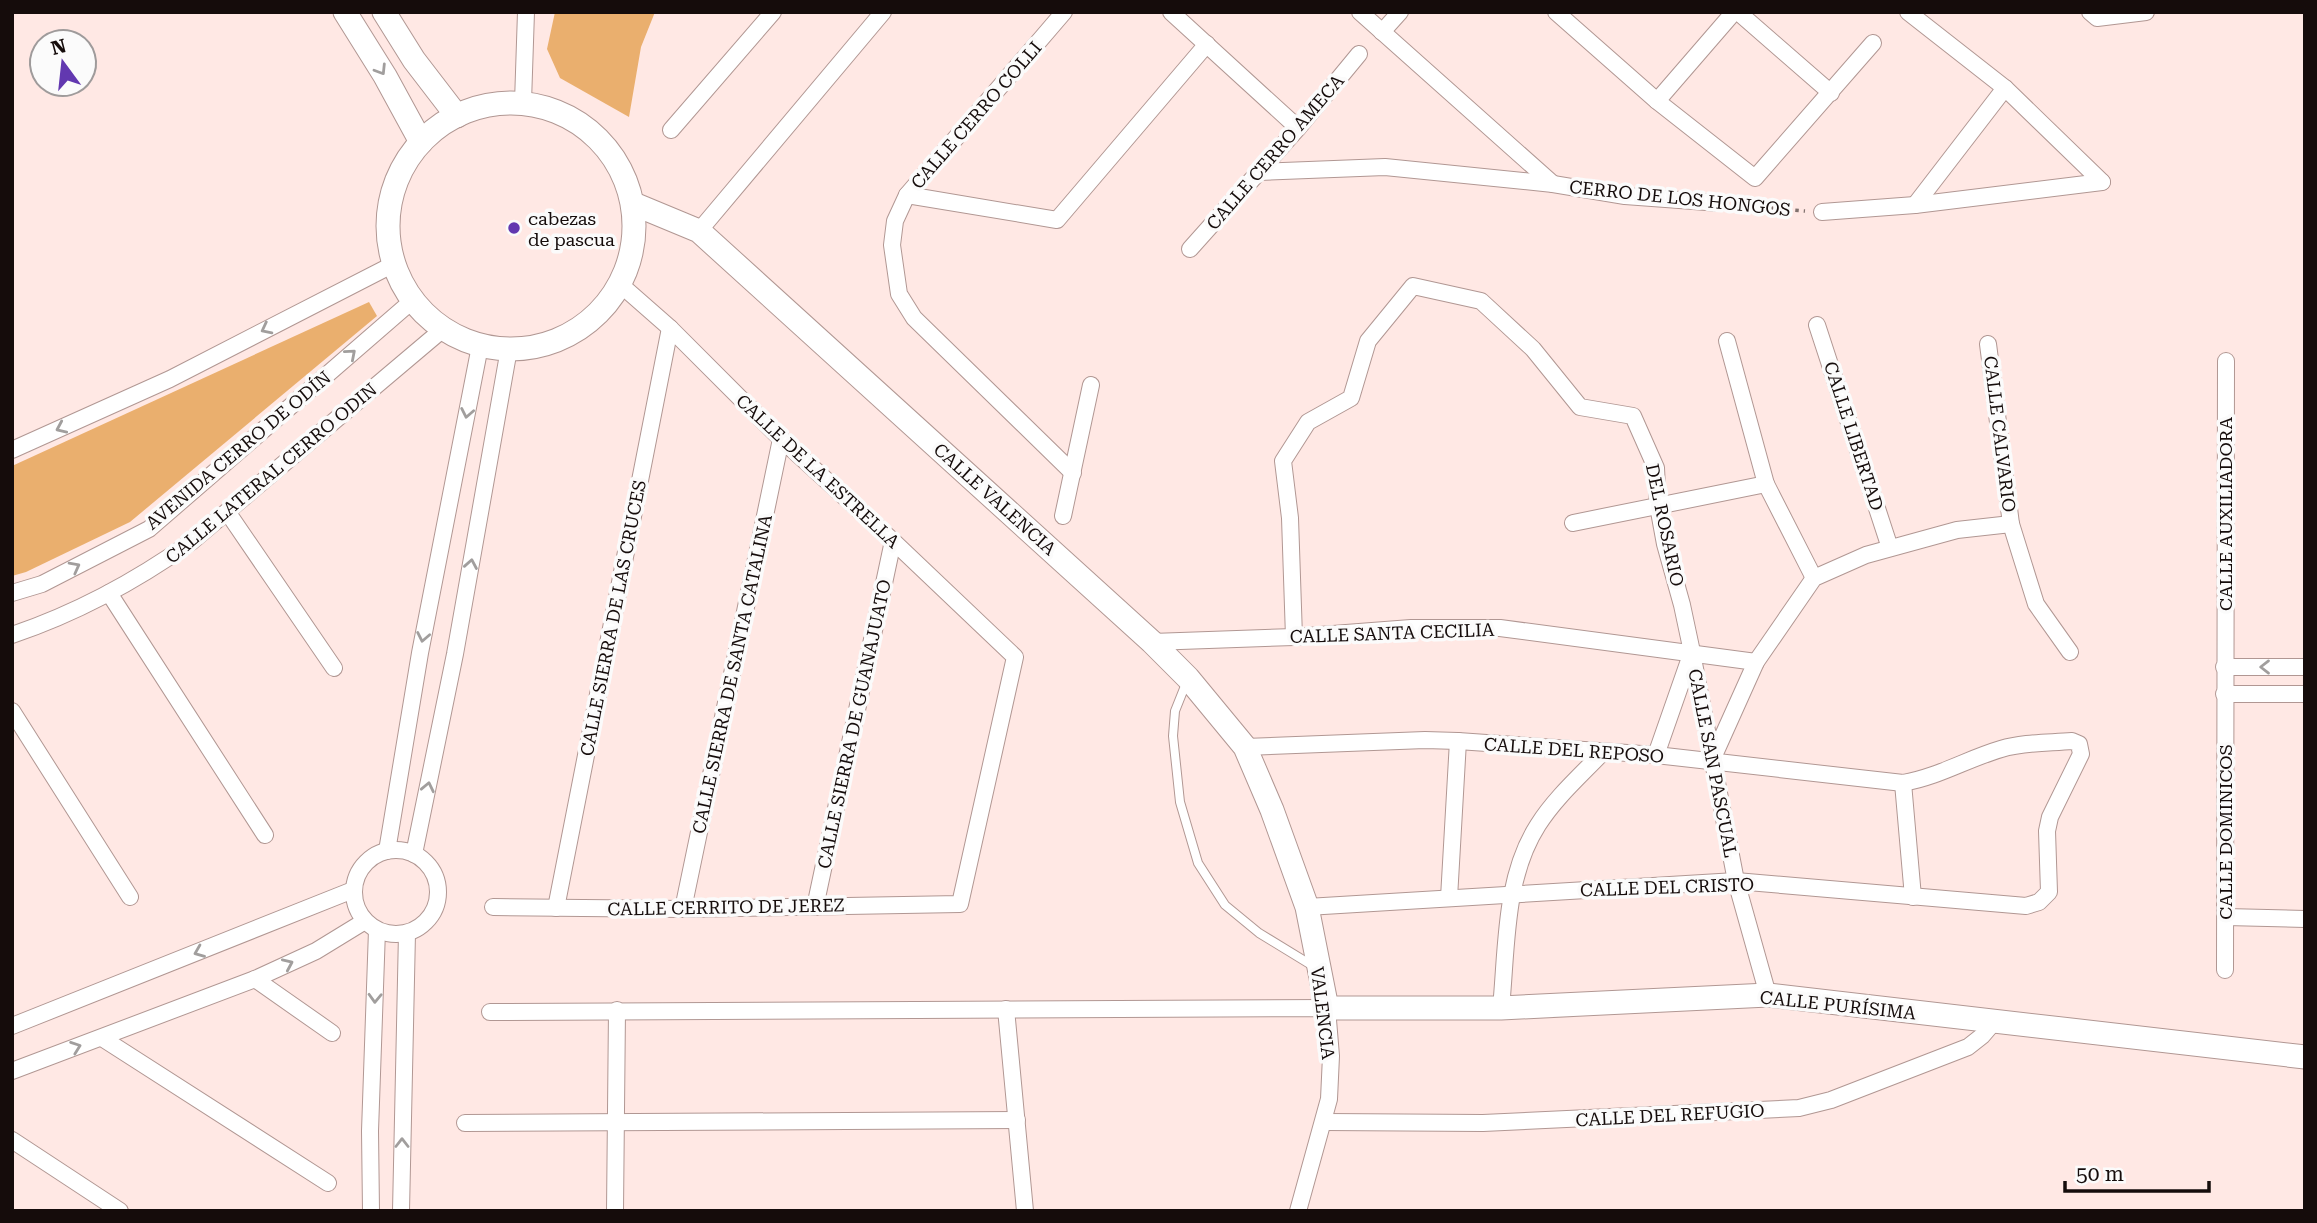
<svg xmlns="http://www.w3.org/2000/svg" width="2317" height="1223" font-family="'Roboto Serif',serif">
	<rect width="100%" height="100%" fill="#ffe8e4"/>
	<g fill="#eaaf6e">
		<path d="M 555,12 L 655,12 L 641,47 L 629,117 L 560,78 L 547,49 Z"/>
		<path d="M 369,302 L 377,316 L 130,522 L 26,572 L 12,576 L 12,466 Z"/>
	</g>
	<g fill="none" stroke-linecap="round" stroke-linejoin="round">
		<defs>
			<path id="lane" d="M 1187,681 L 1175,711 L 1173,736 L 1180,802 L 1198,863 L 1225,905 L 1259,933 L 1313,966"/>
			<g id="street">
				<path d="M 1064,12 L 907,195 L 895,221 L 892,245 L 899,294 L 914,318 L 1073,473"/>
				<path d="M 1171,12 L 1298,128"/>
				<path d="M 1360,12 L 1553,184"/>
				<path d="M 1556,12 L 1657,101 L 1755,178 L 1873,43"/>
				<path d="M 1738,12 L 1831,93"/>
				<path d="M 1908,12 L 2005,88 L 2102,182"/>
				<path d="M 2090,12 L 2097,18 L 2146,12"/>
				<path d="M 1382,32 L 1400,12"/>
				<path d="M 1657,101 L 1734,12"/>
				<path d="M 523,102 L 526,12"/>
				<path d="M 671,130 L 773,12"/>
				<path d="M 1259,172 L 1385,167 L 1553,184 L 1625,196 L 1720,203"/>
				<path d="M 907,195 L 1057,220 L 1207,44"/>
				<path d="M 1915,205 L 2005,88"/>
				<path d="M 1822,212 L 1915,205 L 2102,182"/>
				<path d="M 699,231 L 883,12"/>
				<path d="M 1190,249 L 1298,128 L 1359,54"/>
				<path d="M 1817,325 L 1890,548"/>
				<path d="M 1727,341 L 1766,484"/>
				<path d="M 1988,344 L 2011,524"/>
				<path d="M 12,450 L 170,379 L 392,265"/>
				<path d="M 228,513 L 334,668"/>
				<path d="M 1063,516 L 1091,385"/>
				<path d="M 1573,523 L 1766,484 L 1814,578"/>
				<path d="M 12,593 L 42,584 L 149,529 L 412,301"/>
				<path d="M 109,593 L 265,835"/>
				<path d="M 12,635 C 77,613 136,581 191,542 L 442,330"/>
				<path d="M 1294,637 L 1290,518 L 1283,461 L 1308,422 L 1351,398 L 1368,341 L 1413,286 L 1481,301 L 1533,349 L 1580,407 L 1633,416 L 1656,468 L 1658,506 L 1665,544 L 1682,605 L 1692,652 L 1656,755"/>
				<path d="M 1152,642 L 1294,637 L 1411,628 L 1500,628 L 1756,662"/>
				<path d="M 1692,653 L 1736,881 L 1768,995"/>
				<path d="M 2224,667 L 2305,667"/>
				<path d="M 2224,694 L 2305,694"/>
				<path d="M 12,711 L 130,897"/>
				<path d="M 1245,747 L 1425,740 L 1458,741 L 1656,755 L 1903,783 C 1938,777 1967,759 2001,749 C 2024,742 2049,743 2072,741 L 2079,744 L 2081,754 L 2050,817 L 2047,831 L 2049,892 L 2039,902 L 2026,906 L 1736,881 L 1307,907"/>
				<path d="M 1712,760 L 1756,662 L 1814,578 L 1866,555 L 1957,530 L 2011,524 L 2036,604 L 2070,652"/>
				<path d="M 1903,783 L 1913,897"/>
				<circle cx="396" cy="892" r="42"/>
				<path d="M 387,851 L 420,653 L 480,346"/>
				<path d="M 414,854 L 455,654 L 509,349"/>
				<path d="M 1449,898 L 1458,741"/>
				<path d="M 493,907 L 683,909 L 960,904 L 1015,657 L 893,541 L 781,439 L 670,328 L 621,285"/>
				<path d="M 815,907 L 893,541"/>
				<path d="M 556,908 L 670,328"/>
				<path d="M 683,909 L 781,439"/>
				<path d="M 2226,917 L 2305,919"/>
				<path d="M 2225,970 L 2226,361"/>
				<path d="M 255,979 L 332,1033"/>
				<path d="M 1501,1008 C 1507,947 1504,878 1538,825 C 1555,798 1580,776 1602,753"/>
				<path d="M 1006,1009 L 1025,1211"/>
				<path d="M 490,1012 L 1327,1008 L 1331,1056 L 1329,1099 L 1298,1211"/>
				<path d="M 12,1026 L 353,890"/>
				<path d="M 102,1038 L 328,1183"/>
				<path d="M 12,1071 L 255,979 L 316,951 L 365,921"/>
				<path d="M 1325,1122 L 1483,1123 L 1799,1108 L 1831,1100 L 1968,1047 L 1982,1036 L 1994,1022"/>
				<path d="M 465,1123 L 1017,1120"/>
				<path d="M 12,1140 L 120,1211"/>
				<path d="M 371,1211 L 370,1131 L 377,930"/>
				<path d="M 401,1211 L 407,933"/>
				<path d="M 615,1211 L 617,1010"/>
			</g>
			<g id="secondary">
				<path d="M 345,12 L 385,76 L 421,142"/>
				<path d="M 384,12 L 414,60 L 457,116"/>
				<circle cx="511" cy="226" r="123"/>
				<path d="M 634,204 L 699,231 L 1152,642 L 1188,678 L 1245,747 L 1272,810 L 1307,907 L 1327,1008 L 1501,1008 L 1768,995 L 2305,1057"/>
			</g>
		</defs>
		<use href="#lane" stroke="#b19793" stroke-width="10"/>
		<use href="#street" stroke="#b19793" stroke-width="18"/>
		<use href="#secondary" stroke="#b19793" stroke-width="25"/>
		<path stroke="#80716e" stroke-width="3.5" stroke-dasharray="3.5 5" stroke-linecap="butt" d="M 1736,205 L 1805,211"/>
		<use href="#lane" stroke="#fff" stroke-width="8"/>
		<use href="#street" stroke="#fff" stroke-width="16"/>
		<use href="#secondary" stroke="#fff" stroke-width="23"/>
	</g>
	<defs><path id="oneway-chevron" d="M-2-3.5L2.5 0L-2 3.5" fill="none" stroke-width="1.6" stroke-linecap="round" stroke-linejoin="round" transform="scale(1.75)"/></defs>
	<g stroke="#a19e9d">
		<use href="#oneway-chevron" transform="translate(381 70) rotate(58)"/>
		<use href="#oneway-chevron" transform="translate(266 329) rotate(153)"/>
		<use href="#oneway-chevron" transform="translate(351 354) rotate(-41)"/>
		<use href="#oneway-chevron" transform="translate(467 413) rotate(101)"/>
		<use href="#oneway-chevron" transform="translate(61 428) rotate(156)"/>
		<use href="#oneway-chevron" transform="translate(471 564) rotate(-80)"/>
		<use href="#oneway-chevron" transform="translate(75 567) rotate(-28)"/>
		<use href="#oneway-chevron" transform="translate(423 637) rotate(101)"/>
		<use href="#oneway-chevron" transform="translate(2265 667) rotate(-180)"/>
		<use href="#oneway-chevron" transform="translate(428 787) rotate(-78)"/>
		<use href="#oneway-chevron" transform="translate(199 952) rotate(158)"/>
		<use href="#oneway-chevron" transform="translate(288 964) rotate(-24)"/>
		<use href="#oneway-chevron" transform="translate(375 998) rotate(92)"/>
		<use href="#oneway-chevron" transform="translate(76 1047) rotate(-20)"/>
		<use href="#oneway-chevron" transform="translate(402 1143) rotate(-90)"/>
	</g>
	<circle fill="#6238b0" stroke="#fbfbfb" stroke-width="2.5" cx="514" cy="228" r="7"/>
	<g text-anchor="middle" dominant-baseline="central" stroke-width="7" stroke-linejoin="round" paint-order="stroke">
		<g font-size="18" fill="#150c0b" stroke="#fbfbfb">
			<text transform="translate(976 115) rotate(-49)">CALLE CERRO COLLI</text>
			<text transform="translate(1275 152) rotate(-49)">CALLE CERRO AMECA</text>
			<text transform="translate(1680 198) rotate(6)">CERRO DE LOS HONGOS</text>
			<text transform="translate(2000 434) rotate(83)">CALLE CALVARIO</text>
			<text transform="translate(1854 436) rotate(72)">CALLE LIBERTAD</text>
			<text transform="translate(238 450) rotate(-40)">AVENIDA CERRO DE ODÍN</text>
			<text transform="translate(818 471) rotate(43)">CALLE DE LA ESTRELLA</text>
			<text transform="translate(271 473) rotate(-40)">CALLE LATERAL CERRO ODIN</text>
			<text transform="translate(995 499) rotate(42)">CALLE VALENCIA</text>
			<text transform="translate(2225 514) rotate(-90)">CALLE AUXILIADORA</text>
			<text transform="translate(1665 525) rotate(78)">DEL ROSARIO</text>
			<text transform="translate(613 618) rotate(-79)">CALLE SIERRA DE LAS CRUCES</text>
			<text transform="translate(1392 633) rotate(-2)">CALLE SANTA CECILIA</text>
			<text transform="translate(732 674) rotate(-78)">CALLE SIERRA DE SANTA CATALINA</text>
			<text transform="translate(854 724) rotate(-78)">CALLE SIERRA DE GUANAJUATO</text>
			<text transform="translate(1574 750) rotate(4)">CALLE DEL REPOSO</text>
			<text transform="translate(1713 763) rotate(79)">CALLE SAN PASCUAL</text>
			<text transform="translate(2225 832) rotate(-90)">CALLE DOMINICOS</text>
			<text transform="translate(1667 887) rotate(-2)">CALLE DEL CRISTO</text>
			<text transform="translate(726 907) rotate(-1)">CALLE CERRITO DE JEREZ</text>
			<text transform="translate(1838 1005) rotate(6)">CALLE PURÍSIMA</text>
			<text transform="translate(1323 1013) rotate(83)">VALENCIA</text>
			<text transform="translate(1670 1115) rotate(-3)">CALLE DEL REFUGIO</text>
		</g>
		<g font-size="18" fill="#150c0b" stroke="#fbfbfb" text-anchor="start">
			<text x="528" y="218">cabezas<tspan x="528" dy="21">de pascua</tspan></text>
		</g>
	</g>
	<rect width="2317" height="1223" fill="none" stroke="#150c0b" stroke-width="28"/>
	<g transform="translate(63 63) rotate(345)"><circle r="33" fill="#fbfbfb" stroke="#9f9b9b" stroke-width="2"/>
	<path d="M0-5L12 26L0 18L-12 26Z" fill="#6238b0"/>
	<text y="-10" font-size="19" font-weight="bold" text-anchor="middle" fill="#150c0b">N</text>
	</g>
	<path d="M2065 1181v10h144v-10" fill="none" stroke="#150c0b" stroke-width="3.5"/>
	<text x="2076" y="1181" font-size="21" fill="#150c0b" stroke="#fbfbfb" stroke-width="5" paint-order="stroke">50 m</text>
</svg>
